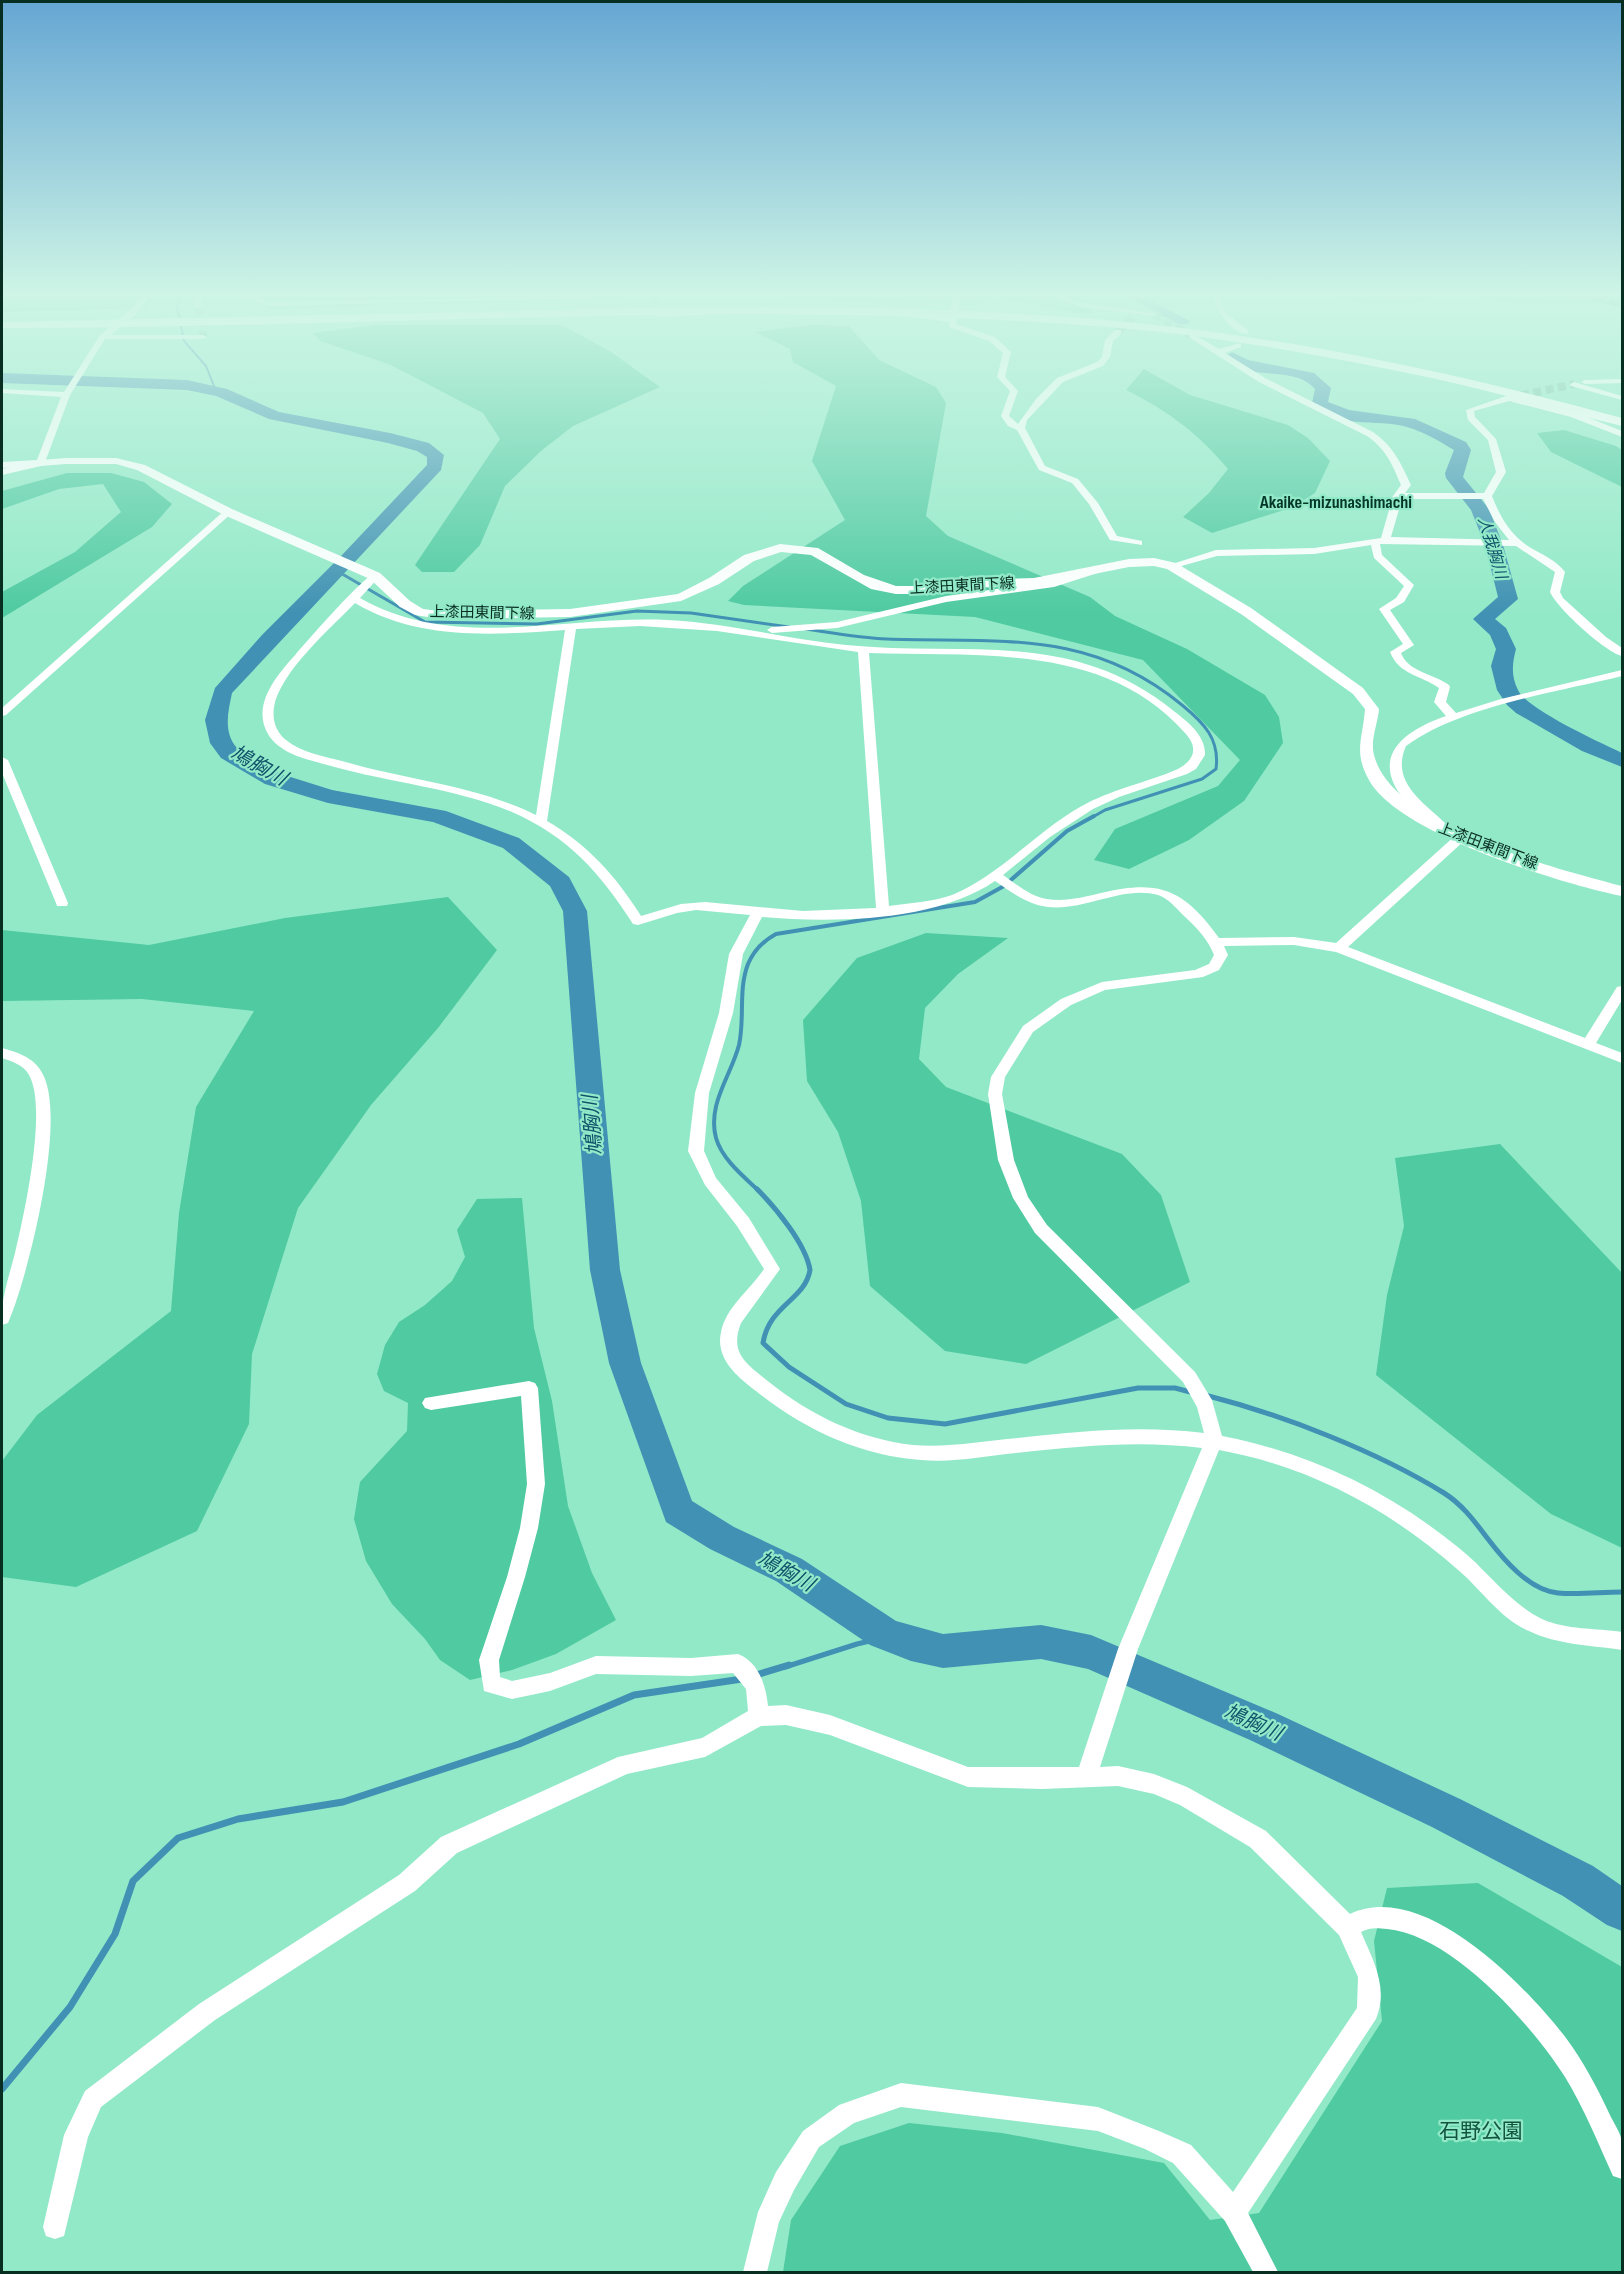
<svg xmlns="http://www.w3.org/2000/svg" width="1624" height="2274" font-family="'Sofia Sans Condensed','Noto Sans JP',sans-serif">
	<rect width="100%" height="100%" fill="#92e9c8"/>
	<g fill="#4fcaa1">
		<path d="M 2,296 L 156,296 L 144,308 L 2,312 Z"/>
		<path d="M 257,296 L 642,296 L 629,298 L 271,309 Z"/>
		<path d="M 730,296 L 1070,296 L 1079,299 L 1094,313 L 1077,313 L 994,297 L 975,306 Z"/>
		<path d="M 1326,296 L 1435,296 C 1410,312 1353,302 1326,296 Z"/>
		<path d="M 1468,296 L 1622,296 L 1622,306 L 1510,302 Z"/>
		<path d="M 375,325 L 562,325 L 611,352 L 660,387 L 573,426 L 541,451 L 505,486 L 480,545 L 454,572 L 422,572 L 415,565 L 500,439 L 483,413 L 389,364 L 320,341 L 313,333 Z"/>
		<path d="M 810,325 L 849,326 L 879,360 L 936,387 L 946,403 L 926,516 L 948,536 L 1090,597 L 1115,616 L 1187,649 L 1265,695 L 1279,717 L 1283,743 L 1244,801 L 1189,840 L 1129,869 L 1094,860 L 1115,829 L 1218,786 L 1240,760 L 1143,660 L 975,617 L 744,605 L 728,601 L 743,586 L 845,520 L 812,461 L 836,386 L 793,362 L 790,349 L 755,332 Z"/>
		<path d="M 1144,369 L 1190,395 L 1288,425 L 1308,438 L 1330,461 L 1315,493 L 1293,507 L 1212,533 L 1183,517 L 1209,493 L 1228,469 C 1199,434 1167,410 1126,390 Z"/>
		<path d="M 1564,430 L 1616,446 L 1622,450 L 1622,487 L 1551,452 L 1537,433 Z"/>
		<path d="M 67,473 L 111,473 L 144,482 L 172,504 L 152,527 L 2,618 L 2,592 L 75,552 L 121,512 L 103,484 L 59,489 L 2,509 L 2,491 Z"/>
		<path d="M 448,897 L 497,950 L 438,1028 L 371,1105 L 298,1208 L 252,1354 L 249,1424 L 197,1531 L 76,1587 L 2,1577 L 2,1461 L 37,1415 L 171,1311 L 179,1213 L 196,1107 L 254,1011 L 142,999 L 2,1001 L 2,930 L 149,945 L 285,918 Z"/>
		<path d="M 926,933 L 1008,938 L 958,974 L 925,1008 L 919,1059 L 946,1087 L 1122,1154 L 1161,1195 L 1190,1282 L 1026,1364 L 945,1351 L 870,1286 L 861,1201 L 838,1132 L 807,1081 L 803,1020 L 857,958 Z"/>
		<path d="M 1500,1144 L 1622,1273 L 1622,1548 L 1551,1514 L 1376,1375 L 1387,1295 L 1404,1226 L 1395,1158 Z"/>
		<path d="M 522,1198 L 534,1328 L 552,1401 L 568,1506 L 592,1573 L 616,1620 L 556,1654 L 512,1670 L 470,1680 L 440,1660 L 425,1639 L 392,1604 L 366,1561 L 354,1519 L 360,1482 L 407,1431 L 408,1403 L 384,1391 L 377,1374 L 385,1345 L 399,1322 L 425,1305 L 452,1281 L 465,1257 L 457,1230 L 477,1199 Z"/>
		<path d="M 1478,1883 L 1622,1967 L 1622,2272 L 783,2272 L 791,2220 L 840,2146 L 909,2123 L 1002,2133 L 1164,2163 L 1210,2220 L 1259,2213 L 1382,2021 L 1374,1941 L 1387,1888 Z"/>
	</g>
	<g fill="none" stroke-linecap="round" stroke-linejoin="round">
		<path stroke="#4091b3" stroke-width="2" d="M 181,296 L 177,306 L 184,341 L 206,366 L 216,391"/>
		<g stroke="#4091b3" stroke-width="3">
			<path d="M 337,571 L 425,622 L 537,624 L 637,611 L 691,613 L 789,627"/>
			<path d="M 806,629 C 833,633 860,638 887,639 C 999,643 1089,628 1182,705 C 1204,723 1220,739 1216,769 L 1202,779 L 1105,810 L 1091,818"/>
		</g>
		<path stroke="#4091b3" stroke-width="4" d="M 759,1191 C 743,1176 722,1159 716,1138 C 707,1104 731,1076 739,1045 C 745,1018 738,990 748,964 C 754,950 763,941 776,934 L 975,902 L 1004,886 L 1067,831 L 1094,816"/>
		<g stroke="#4091b3" stroke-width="5">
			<path d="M 757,1189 C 775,1207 806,1244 810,1270 C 805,1300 769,1305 763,1343 L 789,1367 L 846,1404 L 888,1418 L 945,1424 L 1138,1388 L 1175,1388 L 1194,1393"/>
			<path d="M 1205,1395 C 1283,1415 1376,1451 1444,1493 C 1463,1505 1475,1522 1488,1539 C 1504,1560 1529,1590 1558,1593 C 1579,1595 1601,1592 1622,1592"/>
			<path d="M 785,1667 L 857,1644 L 891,1636"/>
		</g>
		<g stroke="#4091b3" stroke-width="7">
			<path d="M 756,1675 L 789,1665"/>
			<path d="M 2,2089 L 70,2007 L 115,1934 L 133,1881 L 178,1838 L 238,1819 L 343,1802 L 519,1744 L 634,1695 L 742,1679"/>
		</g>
		<g fill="#4091b3" fill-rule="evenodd">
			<path d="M 1126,296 L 1143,296 L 1190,321 L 1188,324 L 1178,324 Z"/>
			<path d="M 1232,352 L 1248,360 L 1314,373 L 1331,388 L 1328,402 L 1349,410 L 1415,419 L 1466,442 L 1471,450 L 1463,477 L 1489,509 L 1503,545 L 1518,599 L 1495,619 L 1506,628 L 1516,649 C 1512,664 1511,676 1518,690 C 1526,709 1601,743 1622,753 L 1622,767 L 1582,751 L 1516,713 L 1507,705 L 1497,690 L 1491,666 L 1496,649 L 1490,635 L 1473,619 L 1498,597 L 1485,545 L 1471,510 L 1446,478 L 1445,473 L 1454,450 C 1439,441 1424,432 1407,427 C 1378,418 1332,430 1312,403 L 1315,389 C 1293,363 1246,384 1224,357 Z"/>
			<path d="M 2,373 L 187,380 L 227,389 L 279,412 L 390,433 L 429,443 L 444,455 L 441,470 L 232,693 C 228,712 223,732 237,748 L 281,774 L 332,790 L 446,811 L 519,838 L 569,877 L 587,911 L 620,1270 L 641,1363 L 692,1501 L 734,1527 L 802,1559 L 896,1621 L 943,1634 L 1041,1625 L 1091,1635 L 1278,1714 L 1460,1799 L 1593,1866 L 1622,1886 L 1622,1931 L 1607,1925 L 1563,1896 L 1432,1827 L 1250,1740 L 1088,1669 L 1041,1659 L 943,1668 L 911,1661 L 870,1645 L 776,1581 L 710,1549 L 666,1522 L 609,1363 L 590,1270 L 563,911 L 550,886 L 503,848 L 433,822 L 328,803 L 265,784 L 221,758 L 210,743 L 205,720 L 215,688 L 262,635 L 343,554 L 427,465 L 427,457 L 417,451 L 388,443 L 269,419 L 216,396 L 187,390 L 2,383 Z"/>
		</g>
		<g stroke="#76c4a7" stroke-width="8" stroke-dasharray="8 4.5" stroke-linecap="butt">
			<path d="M 655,296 L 658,315"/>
			<path d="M 198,307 L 203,323 L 203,337"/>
			<path d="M 1154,314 L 1193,336"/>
			<path d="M 1118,332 L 1138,311"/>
			<path d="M 1509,398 L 1574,384"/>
		</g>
		<g fill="#fff" fill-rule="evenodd">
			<path d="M 142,296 L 150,296 L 136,314 L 111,335 L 203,335 L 207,337 L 203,339 L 105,339 L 70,395 L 44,465 L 2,468 L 2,462 L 37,460 L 61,397 L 2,393 L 2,389 L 64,392 L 100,335 L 130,310 Z"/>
			<path d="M 196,296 L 203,296 L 201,309 L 194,307 Z"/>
			<path d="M 238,296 L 249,296 L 271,302 L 597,296 L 593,298 L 271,306 Z"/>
			<path d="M 953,296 L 961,296 L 956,324 L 995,337 L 1011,352 L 1005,377 L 1018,391 L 1009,416 L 1018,424 L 1036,399 L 1057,378 L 1097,362 L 1102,357 L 1105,340 L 1115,330 L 1121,330 L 1121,334 L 1113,341 L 1110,357 L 1103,366 L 1063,382 L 1027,420 L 1025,428 L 1045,466 L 1078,479 L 1098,503 L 1117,536 L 1142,541 L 1142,545 L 1110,540 L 1089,504 L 1072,483 L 1039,470 L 1017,430 L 1008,426 L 1001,416 L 1010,391 L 997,377 L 1003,353 L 989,341 L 949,327 L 949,322 L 906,316 L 910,314 L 949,317 Z"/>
			<path d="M 1053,296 L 1063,296 L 1082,303 L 1158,314 L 1154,316 L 1081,307 Z"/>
			<path d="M 1212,296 L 1218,296 L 1226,313 L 1248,330 L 1248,334 C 1231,334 1216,310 1212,296 Z"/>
			<path d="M 706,311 L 703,315 L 658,317 L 654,315 L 658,313 Z"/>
			<path d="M 1193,334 L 1219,349 L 1241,343 L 1241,347 L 1225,353 L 1265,378 L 1373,432 C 1393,446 1401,463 1411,485 L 1405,493 L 1484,493 L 1496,472 L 1488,440 L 1468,420 L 1466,410 L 1509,395 L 1577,413 L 1622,431 L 1622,437 L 1571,417 L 1509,401 L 1474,411 L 1475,417 L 1496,439 L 1506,472 L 1492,496 C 1500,517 1511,536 1531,548 C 1543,555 1556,560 1565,572 L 1560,592 L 1563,598 L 1606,637 L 1622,648 L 1622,656 C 1605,652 1557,608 1550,592 L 1555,572 L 1516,546 L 1380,544 L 1382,555 L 1414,585 L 1404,602 L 1390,610 L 1414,645 L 1401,653 C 1408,672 1434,674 1449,685 L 1450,687 L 1446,702 L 1456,713 L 1501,699 L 1622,670 L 1622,676 C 1558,692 1460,706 1406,746 C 1390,782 1423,802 1445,823 L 1445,829 L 1437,829 C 1425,818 1411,809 1402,797 C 1369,753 1409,729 1446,716 L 1434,702 L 1439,688 C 1421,675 1399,675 1390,652 L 1403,644 L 1379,609 L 1396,598 L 1404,586 L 1374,558 L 1371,545 L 1314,554 L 1217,556 L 1171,569 L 1166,566 L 1216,550 L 1314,548 L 1381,538 L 1393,496 L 1401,485 C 1392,464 1386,449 1367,436 L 1259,382 L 1190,338 L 1189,336 ZM 1402,499 L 1483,499 L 1495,522 L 1509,540 L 1391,537 Z"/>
			<path d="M 1622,379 L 1622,383 L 1585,384 L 1581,382 L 1585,380 Z"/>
			<path d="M 1574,382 L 1622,396 L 1622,400 L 1571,386 L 1570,384 Z"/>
			<path d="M 225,510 L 233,512 L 6,715 L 2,716 L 2,708 Z"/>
			<path d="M 1104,565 L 1109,568 L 1107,570 L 1054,587 L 946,602 L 837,628 L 772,633 L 767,630 L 772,627 L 837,622 L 946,596 L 1053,581 Z"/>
			<path d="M 375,573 L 380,576 L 360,598 C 454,652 565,615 667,620 C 728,623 786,639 846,645 C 968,657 1072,628 1175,712 C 1188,722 1206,736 1205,755 L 1196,769 L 1187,774 L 1119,797 L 1093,809 L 1050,837 L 1003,875 C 1016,884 1031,897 1047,899 C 1065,902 1084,897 1101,893 C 1159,879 1184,889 1219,938 L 1294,937 L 1336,943 L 1457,834 L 1461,833 L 1467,837 L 1465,840 L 1348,947 L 1585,1038 L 1617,987 L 1622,986 L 1622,1000 L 1596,1043 L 1622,1053 L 1622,1063 L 1336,952 L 1294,945 L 1224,946 L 1228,955 L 1219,970 L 1203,977 L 1105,990 L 1071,1005 L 1033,1032 L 1005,1077 L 1002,1094 L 1014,1160 L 1028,1197 L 1047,1225 L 1195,1372 L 1212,1400 L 1222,1436 C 1310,1453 1389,1491 1459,1548 C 1487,1570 1509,1603 1542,1619 C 1566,1630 1596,1628 1622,1632 L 1622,1650 C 1590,1645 1558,1645 1529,1631 C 1499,1618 1481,1589 1457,1569 C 1389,1509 1308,1466 1219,1450 L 1138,1649 L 1100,1767 L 1118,1766 L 1154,1774 L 1187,1787 L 1266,1831 L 1350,1914 C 1423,1879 1525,1985 1566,2038 C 1583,2061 1597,2087 1609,2113 C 1613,2122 1621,2133 1622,2142 C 1624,2153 1622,2167 1622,2179 L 1613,2176 C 1598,2143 1584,2108 1565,2077 C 1532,2025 1452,1935 1387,1929 C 1377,1928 1370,1927 1361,1932 C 1373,1960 1389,1988 1376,2019 L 1248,2213 L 1278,2272 L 1253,2272 L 1225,2221 L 1173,2163 L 1145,2149 L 1098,2131 L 901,2107 L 854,2123 L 819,2147 L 794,2190 L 779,2222 L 767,2272 L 743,2272 L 758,2212 L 776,2172 L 803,2131 L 839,2105 L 901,2083 L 1098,2107 L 1159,2131 L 1191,2145 L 1233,2192 L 1357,2008 L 1358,1977 L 1339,1935 L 1250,1847 L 1180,1805 L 1154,1794 L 1118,1786 L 1042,1789 L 968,1787 L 830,1735 L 786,1725 L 761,1726 L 705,1757 L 627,1774 L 457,1853 L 415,1891 L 215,2020 L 101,2107 L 88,2137 L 64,2236 L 55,2239 L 46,2236 L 43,2227 L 64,2135 L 85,2091 L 199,2004 L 399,1875 L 441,1837 L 618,1757 L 702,1738 L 748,1711 L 746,1689 L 733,1673 L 691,1676 L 596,1674 L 550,1691 L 512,1699 L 484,1691 L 479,1660 L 507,1577 L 520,1528 L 527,1484 L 521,1396 L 431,1410 L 425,1408 L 422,1403 L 425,1398 L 529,1381 L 535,1383 L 538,1388 L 545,1484 L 538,1528 L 525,1577 L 499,1660 L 500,1677 L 512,1681 L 550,1673 L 596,1656 L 691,1658 L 738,1654 C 759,1662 766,1686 768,1706 L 786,1705 L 830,1715 L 968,1767 L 1079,1767 L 1118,1649 L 1202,1448 C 1140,1440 1079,1446 1016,1453 C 985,1456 953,1463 921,1460 C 861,1456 803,1429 756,1391 C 738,1377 715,1359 721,1332 C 726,1307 750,1290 764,1269 L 737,1226 L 705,1185 L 688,1151 L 695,1093 L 719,1013 L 729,954 L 750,915 L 696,910 L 677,913 L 638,925 L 633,924 C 600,873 569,837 512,812 C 455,788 391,783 331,766 C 317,762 302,759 288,752 C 279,747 270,740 266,730 C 253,702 279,673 296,654 C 308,640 363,577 375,573 ZM 355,603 C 419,641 494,635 565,630 L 536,815 C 475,785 406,780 342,761 C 323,756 302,753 286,740 C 276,732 272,720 274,707 C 280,672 330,629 355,603 ZM 640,626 L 717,631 L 858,652 L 876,908 L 803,911 L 705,902 L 681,904 L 641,916 C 616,876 588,845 547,821 L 576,629 ZM 869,653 C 978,657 1105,642 1185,733 C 1199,748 1194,760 1178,769 C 1146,783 1111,789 1080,807 C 1036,832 1000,875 952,895 C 933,902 909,903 889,906 ZM 995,881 C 1011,892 1028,905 1048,907 C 1085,911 1123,885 1158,895 C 1168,898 1176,908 1183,915 C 1196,927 1208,939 1214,955 L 1209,964 L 1195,970 L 1102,982 L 1061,999 L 1023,1026 L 991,1077 L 988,1094 L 998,1160 L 1013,1198 L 1035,1233 L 1183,1382 L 1197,1407 L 1204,1433 C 1141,1425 1080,1431 1018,1438 C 983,1441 948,1448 913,1445 C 860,1439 810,1415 769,1382 C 747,1364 729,1354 741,1323 L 780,1269 L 749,1218 L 716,1178 L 704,1151 L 709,1093 L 733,1013 L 743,954 L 762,917 C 833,923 935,922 995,881 Z"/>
			<path d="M 2,757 L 8,760 L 68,903 L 67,906 L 57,906 L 56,903 L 2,773 Z"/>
			<path d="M 2,1048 C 16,1052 33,1057 41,1071 C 69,1113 29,1272 10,1318 L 8,1323 L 2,1325 C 0,1300 9,1277 15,1253 C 24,1215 48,1108 29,1075 C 24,1065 11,1061 2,1058 Z"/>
		</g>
		<path fill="#fff" fill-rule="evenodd" d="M 66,458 L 116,458 L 145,465 L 232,509 L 380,573 L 410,601 L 423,609 L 440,611 L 570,609 L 678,594 L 709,578 L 744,555 L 780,544 L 818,548 L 864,575 L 896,586 L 919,586 L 959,580 L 1034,578 L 1129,559 L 1154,558 L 1176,563 L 1251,608 L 1363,688 L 1379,709 C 1378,723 1370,740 1374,755 C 1392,827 1558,869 1622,886 L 1622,896 C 1563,884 1398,834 1369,780 C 1353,752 1363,738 1365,709 L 1353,694 L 1241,614 L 1167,569 L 1154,566 L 1129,567 L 1034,586 L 959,588 L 919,594 L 896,594 L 871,589 L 811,555 L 781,552 L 754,561 L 719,584 L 681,601 L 570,617 L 440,619 L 415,615 L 400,607 L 370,579 L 224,515 L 137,470 L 116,464 L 66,464 L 41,466 L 2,475 L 2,469 L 41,460 Z"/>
		<path fill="#fff" fill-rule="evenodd" d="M 693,307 C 854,307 1015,308 1174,327 C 1326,345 1475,378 1622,418 L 1622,426 C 1559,411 1496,392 1432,378 C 1325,355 1217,336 1108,327 C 739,297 370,329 2,328 L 2,322 Z"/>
		<defs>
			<path id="rail" d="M 1587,296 L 1622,305"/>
		</defs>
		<use href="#rail" stroke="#265746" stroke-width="4"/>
		<use href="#rail" stroke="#92e9c8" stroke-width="2" stroke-dasharray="8" stroke-linecap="butt"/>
	</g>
	<linearGradient id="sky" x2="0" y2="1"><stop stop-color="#65a6d3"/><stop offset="0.48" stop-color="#cef5e6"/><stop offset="1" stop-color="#cef5e6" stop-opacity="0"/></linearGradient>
	<rect width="1624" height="614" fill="url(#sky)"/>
	<g text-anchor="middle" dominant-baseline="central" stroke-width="4.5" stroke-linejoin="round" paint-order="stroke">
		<g font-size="15" fill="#082e22" stroke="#92e9c8">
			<text transform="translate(962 586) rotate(-3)">上漆田東間下線</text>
			<text transform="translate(482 613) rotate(1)">上漆田東間下線</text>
			<text transform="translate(1488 846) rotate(21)">上漆田東間下線</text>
		</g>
		<g font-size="16" font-style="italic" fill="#0f526a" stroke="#92e9c8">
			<text transform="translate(1492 548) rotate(73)">人我胸川</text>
		</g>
		<g font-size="18" font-weight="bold" fill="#043728" stroke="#92e9c8">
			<text x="1336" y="502">Akaike-mizunashimachi</text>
		</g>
		<g font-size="20" font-style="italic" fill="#0f526a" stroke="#92e9c8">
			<text transform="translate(259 766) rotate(29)">鳩胸川</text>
			<text transform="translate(593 1125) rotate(-95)">鳩胸川</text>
			<text transform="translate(786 1572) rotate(29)">鳩胸川</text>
			<text transform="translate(1253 1723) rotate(24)">鳩胸川</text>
		</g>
		<g font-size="21" fill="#115540" stroke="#92e9c8">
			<text x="1481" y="2131">石野公園</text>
		</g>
	</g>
	<rect width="1624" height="2274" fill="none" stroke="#082e22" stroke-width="6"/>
</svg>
